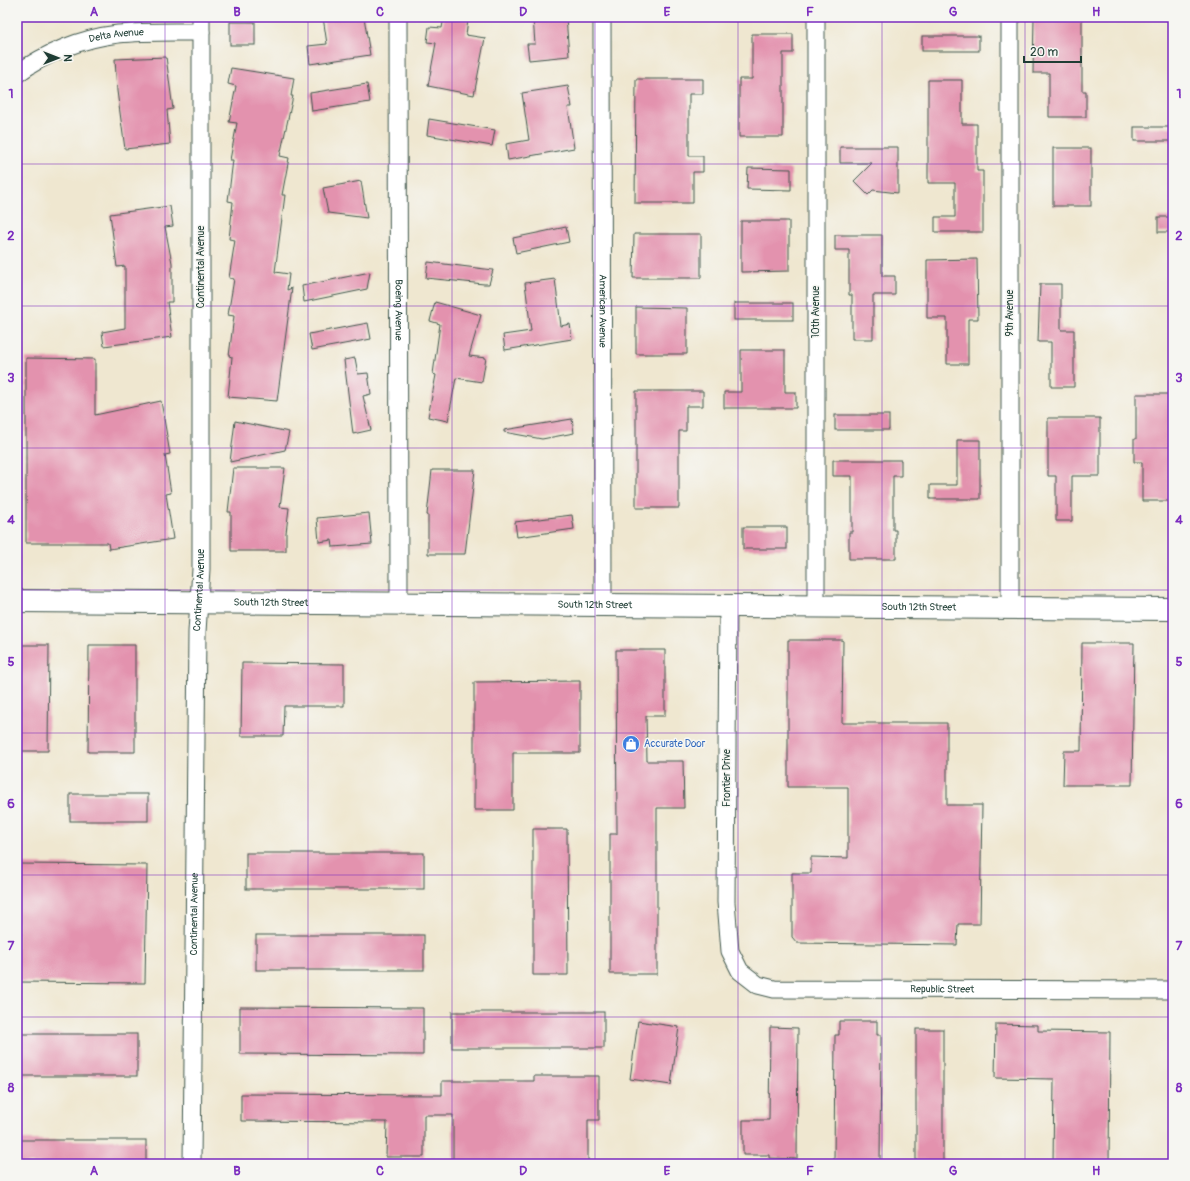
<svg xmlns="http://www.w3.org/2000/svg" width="1190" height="1181" font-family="Pangolin,sans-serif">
	<rect width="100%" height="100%" fill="#f6f6f2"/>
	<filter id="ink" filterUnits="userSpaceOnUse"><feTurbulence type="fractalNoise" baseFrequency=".025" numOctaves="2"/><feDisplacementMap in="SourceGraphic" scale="8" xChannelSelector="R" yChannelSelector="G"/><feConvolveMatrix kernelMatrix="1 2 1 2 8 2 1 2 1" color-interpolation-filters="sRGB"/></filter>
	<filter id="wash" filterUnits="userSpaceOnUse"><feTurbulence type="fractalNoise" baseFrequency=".012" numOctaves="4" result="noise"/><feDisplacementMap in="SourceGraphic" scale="16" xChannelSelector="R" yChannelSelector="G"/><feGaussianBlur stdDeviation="0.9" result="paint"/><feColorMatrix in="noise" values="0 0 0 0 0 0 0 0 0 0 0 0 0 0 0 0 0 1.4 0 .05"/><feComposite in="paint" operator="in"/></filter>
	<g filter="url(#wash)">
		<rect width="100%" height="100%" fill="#efe7d0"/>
		<g id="blocks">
			<g fill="#e392ae">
				<path d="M 323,17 L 364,17 L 370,55 L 310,64 L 308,46 L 327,44 Z"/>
				<path d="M 444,17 L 468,20 L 466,35 L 485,38 L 474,95 L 428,86 L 436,43 L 427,42 L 429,27 L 442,28 Z"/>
				<path d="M 533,17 L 566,17 L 569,56 L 529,60 L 527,44 L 535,44 Z"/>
				<path d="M 1034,17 L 1082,17 L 1082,91 L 1086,91 L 1086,117 L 1049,117 L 1049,73 L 1033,73 Z"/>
				<rect x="230" y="22" width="25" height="23"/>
				<path d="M 752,34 L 793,34 L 793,53 L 783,53 L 783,137 L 739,137 L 739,79 L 752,79 Z"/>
				<rect x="922" y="36" width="57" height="15"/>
				<path d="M 166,57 L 173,109 L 167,110 L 170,144 L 125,149 L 117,91 L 115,59 Z"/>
				<path d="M 231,68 L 294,78 L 291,96 L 293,96 L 280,156 L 289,158 L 282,195 L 285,195 L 275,272 L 289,274 L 287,290 L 292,288 L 277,401 L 228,397 L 232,357 L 229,356 L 234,316 L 228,315 L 234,279 L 229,278 L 235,240 L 229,239 L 233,202 L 228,201 L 233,160 L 230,160 L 237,123 L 229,122 L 236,86 L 228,84 Z"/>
				<path d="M 636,79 L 703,79 L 703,94 L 689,94 L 689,156 L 703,156 L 703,172 L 693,172 L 693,203 L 635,203 Z"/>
				<path d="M 928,80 L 962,80 L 962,124 L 977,124 L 977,171 L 983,171 L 983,232 L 935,232 L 935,217 L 955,217 L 955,183 L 928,183 Z"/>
				<path d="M 367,84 L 370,102 L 312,111 L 310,93 Z"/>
				<path d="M 568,86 L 572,107 L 568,107 L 574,148 L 508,160 L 506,144 L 529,140 L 522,93 Z"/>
				<path d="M 429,119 L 495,130 L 492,146 L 427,135 Z"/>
				<rect x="1134" y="127" width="39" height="14"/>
				<path d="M 840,147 L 898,147 L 898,193 L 873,190 L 868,195 L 854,181 L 872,163 L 840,163 Z"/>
				<rect x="1053" y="148" width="38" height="58"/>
				<path d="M 748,168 L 791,169 L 791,190 L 747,189 Z"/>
				<path d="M 361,181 L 367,218 L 328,213 L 323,188 Z"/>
				<path d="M 170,206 L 173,226 L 165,227 L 172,263 L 172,302 L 167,302 L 172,337 L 104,346 L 102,332 L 125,328 L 125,266 L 117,267 L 110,214 Z"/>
				<rect x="1158" y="217" width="15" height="15"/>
				<path d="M 741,221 L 789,221 L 789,271 L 741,272 Z"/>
				<path d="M 566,227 L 569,242 L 516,253 L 513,238 Z"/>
				<path d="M 634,234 L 701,234 L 701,278 L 633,278 Z"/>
				<path d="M 835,235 L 882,235 L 882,276 L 895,276 L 895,295 L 873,295 L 873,339 L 852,339 L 852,295 L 849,295 L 849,250 L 835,250 Z"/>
				<path d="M 977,259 L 978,319 L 968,319 L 968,364 L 947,364 L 947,318 L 927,318 L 927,260 Z"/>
				<path d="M 428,262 L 493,270 L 489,284 L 484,284 L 426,278 Z"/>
				<path d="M 370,272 L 367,289 L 304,302 L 302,286 Z"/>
				<path d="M 555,279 L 561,326 L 570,324 L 572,339 L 505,350 L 503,335 L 531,331 L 525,283 Z"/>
				<path d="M 1040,284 L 1061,284 L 1061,330 L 1074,330 L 1074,387 L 1051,387 L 1051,342 L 1038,342 Z"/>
				<path d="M 435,302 L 481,315 L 469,356 L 486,358 L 482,382 L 456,378 L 448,421 L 428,417 L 436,375 L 433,374 L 440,324 L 430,321 Z"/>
				<rect x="734" y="303" width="59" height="17"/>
				<path d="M 636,307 L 687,308 L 687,354 L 636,354 Z"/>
				<path d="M 368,323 L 371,339 L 312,350 L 309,334 Z"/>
				<path d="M 741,350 L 785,350 L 785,392 L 796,392 L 796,408 L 724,408 L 724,392 L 741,392 Z"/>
				<path d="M 26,358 L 95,359 L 95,415 L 161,401 L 170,454 L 165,455 L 171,493 L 166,494 L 173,539 L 109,549 L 108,543 L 26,543 Z"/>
				<path d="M 355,358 L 358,374 L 368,373 L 371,394 L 363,396 L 371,430 L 353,434 L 344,360 Z"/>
				<path d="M 636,391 L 703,391 L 703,406 L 686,406 L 686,431 L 679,431 L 679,508 L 636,508 Z"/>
				<path d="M 1136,394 L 1173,394 L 1173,501 L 1142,501 L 1142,462 L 1134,462 L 1134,439 L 1136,439 Z"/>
				<rect x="835" y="415" width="54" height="15"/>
				<path d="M 1048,418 L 1100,418 L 1100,476 L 1072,476 L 1072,521 L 1056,521 L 1056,476 L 1048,476 Z"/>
				<path d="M 572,419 L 574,433 L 542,439 L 504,432 L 504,430 Z"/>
				<path d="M 235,421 L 289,432 L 285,450 L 230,462 Z"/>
				<path d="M 957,440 L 980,440 L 980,499 L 930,499 L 930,485 L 957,485 Z"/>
				<path d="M 833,460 L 901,460 L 901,476 L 893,476 L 893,530 L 896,530 L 896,559 L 849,559 L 849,532 L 852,532 L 852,476 L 833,476 Z"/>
				<path d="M 233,468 L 285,468 L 280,507 L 289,508 L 286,533 L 286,551 L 231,551 L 231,512 L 228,512 Z"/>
				<path d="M 432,470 L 475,470 L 465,554 L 428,554 L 428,515 L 427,515 Z"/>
				<path d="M 369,513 L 372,544 L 333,547 L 332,540 L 319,542 L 317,518 Z"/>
				<path d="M 572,515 L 574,529 L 517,537 L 515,522 Z"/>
				<rect x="743" y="527" width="44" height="22"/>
				<path d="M 788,640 L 843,640 L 842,723 L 947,723 L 947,805 L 982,805 L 980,924 L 958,924 L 957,945 L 797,943 L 792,937 L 792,873 L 811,873 L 811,857 L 848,858 L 848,787 L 788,787 Z"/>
				<path d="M 1082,643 L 1134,643 L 1132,785 L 1063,785 L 1064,751 L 1081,751 Z"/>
				<path d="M 17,645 L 49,645 L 48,751 L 17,751 Z"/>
				<path d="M 89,645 L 135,645 L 135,752 L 88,752 Z"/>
				<path d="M 616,650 L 665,650 L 665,716 L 646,716 L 647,761 L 683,761 L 684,808 L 657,808 L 657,974 L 610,974 L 610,834 L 617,834 Z"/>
				<path d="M 242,663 L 344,664 L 344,706 L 284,706 L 283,736 L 241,736 Z"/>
				<path d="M 580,681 L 580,753 L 513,753 L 513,810 L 474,810 L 474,682 Z"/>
				<rect x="70" y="794" width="78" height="27"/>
				<path d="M 533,829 L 567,829 L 568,975 L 533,975 Z"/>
				<rect x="246" y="853" width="178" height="36"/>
				<path d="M 17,864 L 147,865 L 145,983 L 17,982 Z"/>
				<rect x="256" y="935" width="168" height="35"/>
				<path d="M 240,1007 L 423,1008 L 423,1055 L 240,1054 Z"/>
				<rect x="452" y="1012" width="152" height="36"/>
				<path d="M 638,1021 L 679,1027 L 671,1085 L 630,1079 Z"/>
				<path d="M 839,1021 L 877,1021 L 877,1035 L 881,1035 L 880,1164 L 834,1164 L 835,1035 L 839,1035 Z"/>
				<path d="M 996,1024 L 1038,1025 L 1038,1031 L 1110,1032 L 1109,1164 L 1053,1164 L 1054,1079 L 995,1078 Z"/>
				<path d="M 770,1027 L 798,1028 L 797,1159 L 769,1158 L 769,1155 L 743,1155 L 743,1120 L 769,1120 Z"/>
				<rect x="916" y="1029" width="27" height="133"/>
				<rect x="20" y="1034" width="117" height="42"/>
				<path d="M 534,1076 L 599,1076 L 599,1120 L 588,1120 L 588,1164 L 453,1164 L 453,1115 L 424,1115 L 424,1157 L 386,1157 L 387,1122 L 241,1121 L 241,1094 L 442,1095 L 442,1081 L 534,1081 Z"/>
				<rect x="17" y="1140" width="129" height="24"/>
			</g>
		</g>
	</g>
	<g filter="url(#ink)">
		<use href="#blocks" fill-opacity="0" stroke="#3e564b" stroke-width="1"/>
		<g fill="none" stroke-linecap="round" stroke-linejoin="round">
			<defs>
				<g id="minor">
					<path id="s1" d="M 398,17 L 399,603"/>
					<path id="s2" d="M 602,17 L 603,604"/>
					<path d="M 816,17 L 816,606"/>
					<path d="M 1010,17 L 1010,608"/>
					<path id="s3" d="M 17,74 C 45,53 83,38 118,34 C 146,31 174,32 201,32"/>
					<path id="s4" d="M 728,605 L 726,902 L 730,951 L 740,971 L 758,985 L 774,989 L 1173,990"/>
					<path id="s5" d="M 192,1164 L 197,632 L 201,569 L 201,17"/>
				</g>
				<g id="tertiary">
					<path id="s6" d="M 17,601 L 1173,609"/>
				</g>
			</defs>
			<use href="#minor" stroke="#3e564b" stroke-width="19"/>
			<use href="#tertiary" stroke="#3e564b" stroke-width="24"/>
			<use href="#minor" stroke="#fff" stroke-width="17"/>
			<use href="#tertiary" stroke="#fff" stroke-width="22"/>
		</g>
	</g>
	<path fill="none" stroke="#7b2cbf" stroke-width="1" stroke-opacity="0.55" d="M 165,17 L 165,1164M 308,17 L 308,1164M 452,17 L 452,1164M 595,17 L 595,1164M 738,17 L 738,1164M 882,17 L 882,1164M 1025,17 L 1025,1164M 17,164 L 1173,164M 17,306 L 1173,306M 17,448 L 1173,448M 17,590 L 1173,590M 17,733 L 1173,733M 17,875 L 1173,875M 17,1017 L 1173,1017"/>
	<defs>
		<symbol id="shop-disc" viewBox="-11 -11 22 22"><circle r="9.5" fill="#3f7fe0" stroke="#f6f6f2"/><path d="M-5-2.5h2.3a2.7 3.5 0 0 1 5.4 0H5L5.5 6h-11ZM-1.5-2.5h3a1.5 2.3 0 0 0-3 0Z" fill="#fff"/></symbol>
	</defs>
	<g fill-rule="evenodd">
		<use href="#shop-disc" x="621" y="734" width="20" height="20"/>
	</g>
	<g text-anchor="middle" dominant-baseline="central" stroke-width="3" stroke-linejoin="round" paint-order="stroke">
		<g font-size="10" fill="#1f3d34" stroke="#f6f6f2">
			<text stroke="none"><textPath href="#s3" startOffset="108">Delta Avenue</textPath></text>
			<text transform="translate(201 267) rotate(-90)">Continental Avenue</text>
			<text stroke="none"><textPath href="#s1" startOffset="293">Boeing Avenue</textPath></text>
			<text stroke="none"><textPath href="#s2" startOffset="294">American Avenue</textPath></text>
			<text transform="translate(816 312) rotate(-90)">10th Avenue</text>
			<text transform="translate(1010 313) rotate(-90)">9th Avenue</text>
			<text stroke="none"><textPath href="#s5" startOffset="574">Continental Avenue</textPath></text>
			<text stroke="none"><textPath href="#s6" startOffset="254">South 12th Street</textPath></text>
			<text stroke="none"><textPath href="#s6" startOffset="578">South 12th Street</textPath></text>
			<text stroke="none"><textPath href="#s6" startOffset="902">South 12th Street</textPath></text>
			<text transform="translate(727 778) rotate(-90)">Frontier Drive</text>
			<text stroke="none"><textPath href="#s5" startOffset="250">Continental Avenue</textPath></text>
			<text stroke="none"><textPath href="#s4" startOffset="576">Republic Street</textPath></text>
		</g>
		<g font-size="10" fill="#366cbe" stroke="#f6f6f2" text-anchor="start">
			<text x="644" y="744">Accurate Door</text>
		</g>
	</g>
	<rect width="1190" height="1181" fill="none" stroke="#f6f6f2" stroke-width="44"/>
	<g transform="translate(58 58) rotate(90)" stroke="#f6f6f2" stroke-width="3" paint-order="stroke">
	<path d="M0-3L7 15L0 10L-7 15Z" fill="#1f3d34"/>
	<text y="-6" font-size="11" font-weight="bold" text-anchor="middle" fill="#1f3d34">N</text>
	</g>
	<path d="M1024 56v6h57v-6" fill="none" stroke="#1f3d34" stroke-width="2"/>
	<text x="1030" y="56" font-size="12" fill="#1f3d34" stroke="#f6f6f2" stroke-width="3" paint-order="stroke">20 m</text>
	<rect x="22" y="22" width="1146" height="1137" fill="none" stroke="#7b2cbf" stroke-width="1.5"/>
	<g font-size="13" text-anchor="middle" font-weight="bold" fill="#7b2cbf">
		<text x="94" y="16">A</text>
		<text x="237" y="16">B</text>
		<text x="380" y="16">C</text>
		<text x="523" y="16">D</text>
		<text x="667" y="16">E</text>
		<text x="810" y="16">F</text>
		<text x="953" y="16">G</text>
		<text x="1096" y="16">H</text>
		<text x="11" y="98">1</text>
		<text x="1179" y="98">1</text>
		<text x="11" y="240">2</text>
		<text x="1179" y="240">2</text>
		<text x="11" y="382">3</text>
		<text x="1179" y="382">3</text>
		<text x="11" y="524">4</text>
		<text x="1179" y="524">4</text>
		<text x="11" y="666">5</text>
		<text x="1179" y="666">5</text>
		<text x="11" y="808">6</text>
		<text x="1179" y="808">6</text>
		<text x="11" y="950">7</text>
		<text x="1179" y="950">7</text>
		<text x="11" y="1092">8</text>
		<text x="1179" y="1092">8</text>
		<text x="94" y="1175">A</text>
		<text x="237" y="1175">B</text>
		<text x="380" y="1175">C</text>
		<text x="523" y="1175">D</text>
		<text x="667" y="1175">E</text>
		<text x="810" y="1175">F</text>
		<text x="953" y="1175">G</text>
		<text x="1096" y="1175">H</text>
	</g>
</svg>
